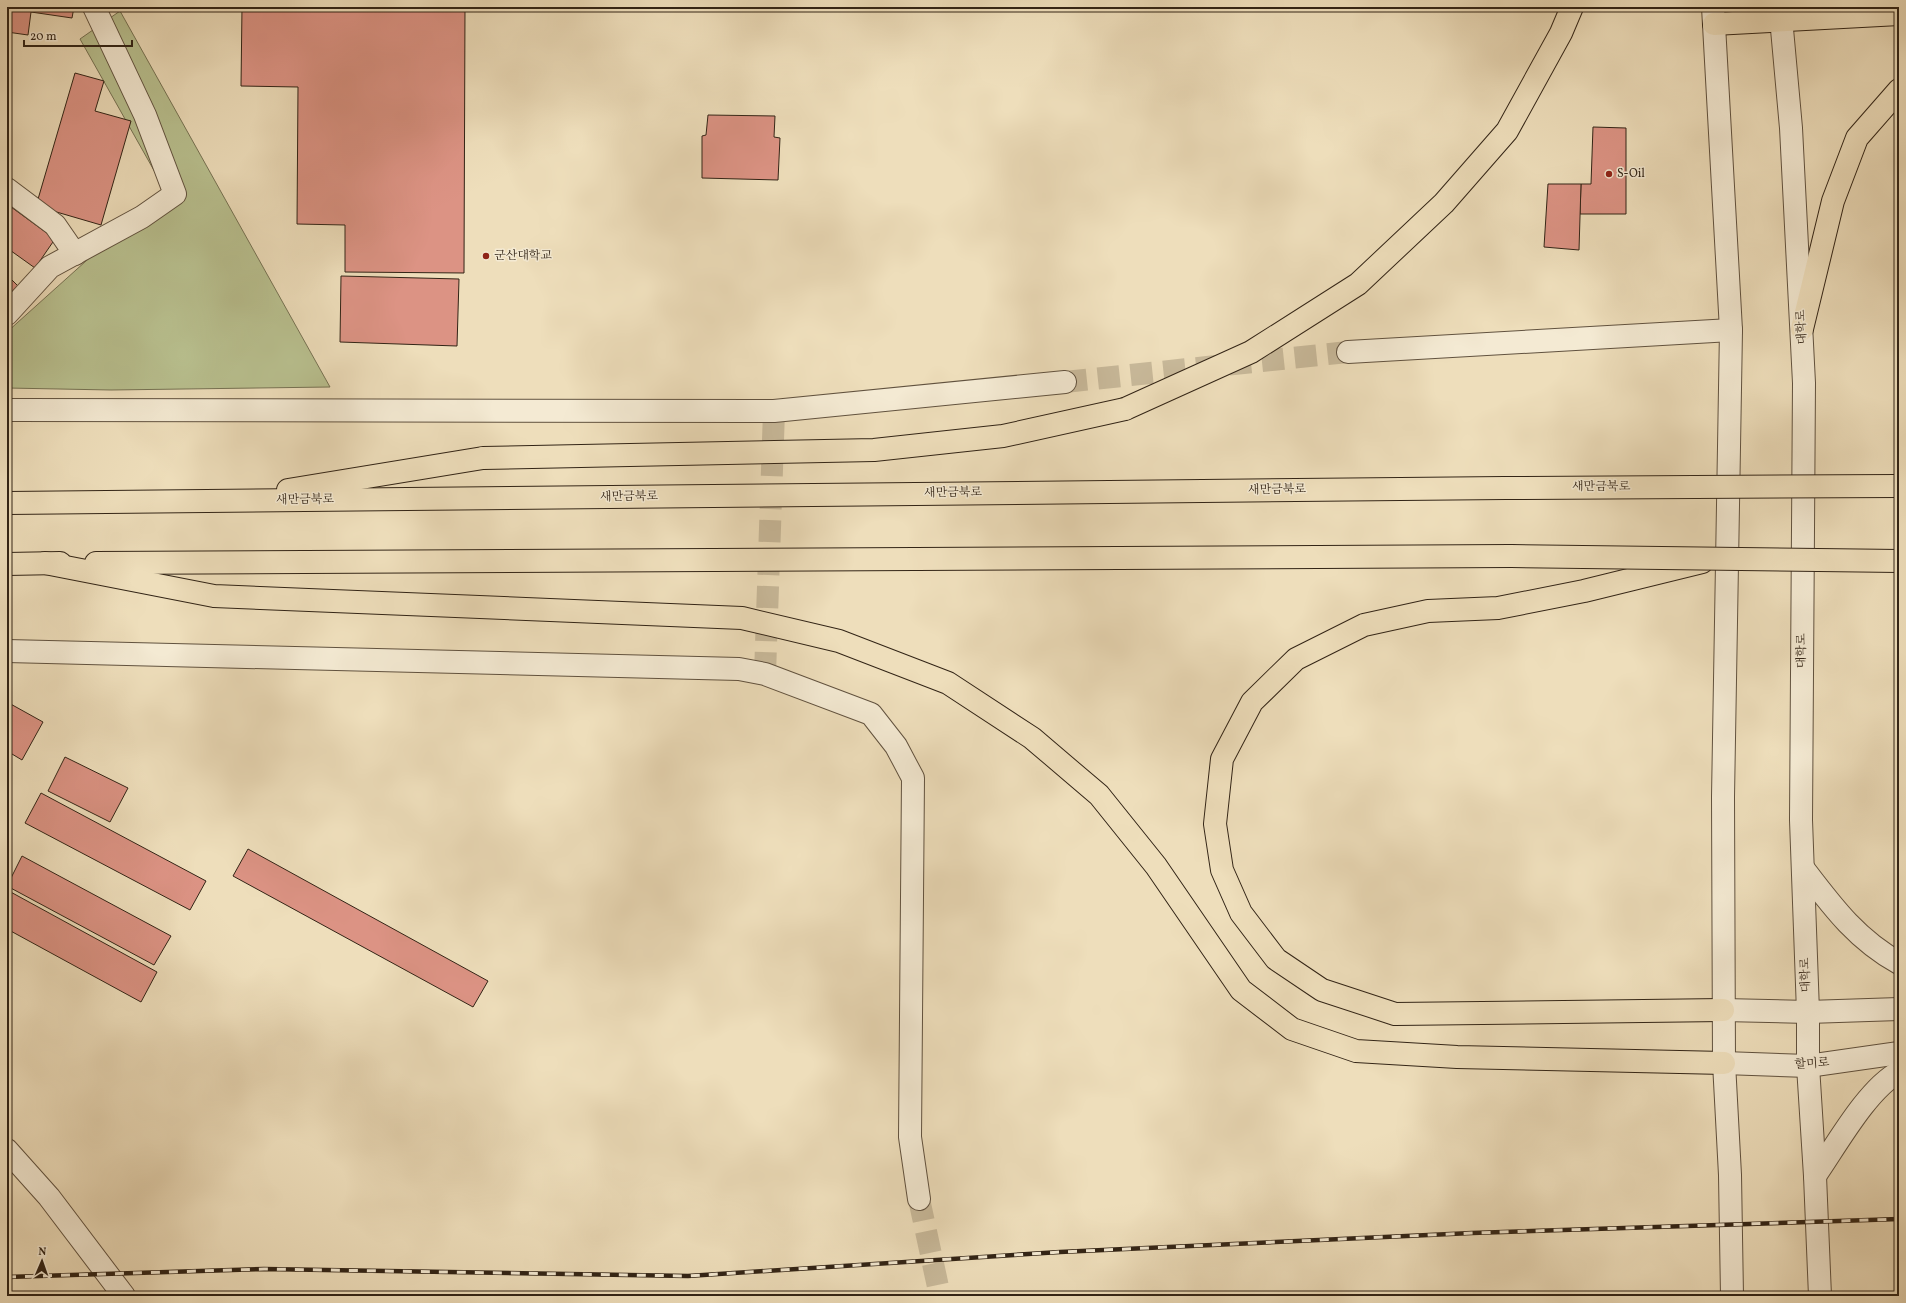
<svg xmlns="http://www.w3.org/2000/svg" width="1906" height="1303" font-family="Vollkorn,'Noto Serif KR',serif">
	<rect width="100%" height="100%" fill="#eedebb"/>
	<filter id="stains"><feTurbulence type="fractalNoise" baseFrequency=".005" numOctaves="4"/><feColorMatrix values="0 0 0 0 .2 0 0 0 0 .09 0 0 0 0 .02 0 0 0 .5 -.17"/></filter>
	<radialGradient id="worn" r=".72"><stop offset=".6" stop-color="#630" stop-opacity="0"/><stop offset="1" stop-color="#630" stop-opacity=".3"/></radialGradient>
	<path fill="#b9c190" stroke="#767253" d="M 120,11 L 330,387 L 111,390 L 7,388 L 7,332 L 165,190 L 80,39 Z"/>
	<g fill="#dc9384" stroke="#322416">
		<path d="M 7,7 L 74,7 L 72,18 L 31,12 L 28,35 L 7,32 Z"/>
		<path d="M 242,7 L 465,7 L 464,273 L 345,272 L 345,225 L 297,224 L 298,87 L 241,86 Z"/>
		<path d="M 75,73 L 104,81 L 95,111 L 131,121 L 101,225 L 36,206 Z"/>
		<path d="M 708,115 L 775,116 L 774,137 L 780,138 L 778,180 L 702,178 L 702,136 L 706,135 Z"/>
		<path d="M 1593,127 L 1626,128 L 1626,214 L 1580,214 L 1581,184 L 1591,184 Z"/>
		<path d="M 1548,184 L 1581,184 L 1579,250 L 1544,247 Z"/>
		<path d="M 7,204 L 55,239 L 35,268 L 7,248 Z"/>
		<path d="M 7,275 L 19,287 L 7,298 Z"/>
		<path d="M 341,276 L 459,279 L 457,346 L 340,342 Z"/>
		<path d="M 7,702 L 43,722 L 22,760 L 7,751 Z"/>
		<path d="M 65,757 L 128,788 L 110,822 L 48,791 Z"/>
		<path d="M 41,793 L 206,881 L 190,910 L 25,823 Z"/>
		<path d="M 248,849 L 488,981 L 473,1007 L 233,876 Z"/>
		<path d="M 22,856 L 171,936 L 154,965 L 7,886 Z"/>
		<path d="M 7,890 L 157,972 L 141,1002 L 7,929 Z"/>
	</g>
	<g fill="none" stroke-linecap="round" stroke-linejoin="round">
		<g stroke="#c8b99a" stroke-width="22" stroke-dasharray="22 11" stroke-linecap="butt">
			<path d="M 1065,382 L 1348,352"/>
			<path d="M 765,674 L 774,411"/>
			<path d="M 919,1199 L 940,1296"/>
		</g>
		<defs>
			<g id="minor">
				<path d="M 1713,7 L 1731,330 L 1723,797 L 1724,1063 L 1730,1175 L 1732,1296"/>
				<path d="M 1780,7 L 1791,128 L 1804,383 L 1801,820 L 1808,1012 L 1808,1066 L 1815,1176 L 1820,1296"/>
				<path d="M 7,189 L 55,225 L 75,254"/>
				<path d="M 7,314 L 50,267 L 142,217 L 175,194 L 145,115 L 94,7"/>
				<path d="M 1348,352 L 1731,330"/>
				<path d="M 7,410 L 774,411 L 1065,382"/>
				<path d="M 7,651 L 739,669 L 765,674 L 871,714 L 896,746 L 913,778 L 910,1137 L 919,1199"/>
				<path d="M 1803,868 C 1832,906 1856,939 1899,963"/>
				<path d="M 1723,1010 L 1808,1012 L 1899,1009"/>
				<path d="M 1724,1063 L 1808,1066 L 1899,1053"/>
				<path d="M 7,1150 L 49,1197 L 124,1296"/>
				<path d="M 1815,1176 C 1836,1146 1867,1089 1899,1072"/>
			</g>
			<g id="highway">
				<path d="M 1714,24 L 1899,14"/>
				<path d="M 1802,329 L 1833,201 L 1857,138 L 1899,90"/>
				<path d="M 1125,409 L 1251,352 L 1358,284 L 1444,203 L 1507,131 L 1561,33 L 1572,7"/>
				<path d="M 288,490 L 483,458"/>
				<path d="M 7,503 L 1505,488"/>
				<path d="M 1702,562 L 1584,591 L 1498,608 L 1428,611 L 1364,625 L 1296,659 L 1252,702 L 1222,759 L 1215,824 L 1222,870 L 1241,913 L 1276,959 L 1322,990 L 1395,1014 L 1723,1010"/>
				<path d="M 45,563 L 214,596 L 742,618 L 839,641 L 948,683 L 1032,738 L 1099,795 L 1156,866 L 1241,990 L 1292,1029 L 1356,1051 L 1457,1057 L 1724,1063"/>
				<path d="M 96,563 L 1511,556"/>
				<path d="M 7,564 L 60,563"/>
			</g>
		</defs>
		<use href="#minor" stroke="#61523f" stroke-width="24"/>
		<use href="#highway" stroke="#322416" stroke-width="24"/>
		<use href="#minor" stroke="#f4ead3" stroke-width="22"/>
		<use href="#highway" stroke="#eedebb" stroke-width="22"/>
		<defs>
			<path id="rail" d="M 7,1277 L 264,1269 L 688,1276 L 1060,1252 L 1472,1233 L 1899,1219"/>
		</defs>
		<use href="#rail" stroke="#322416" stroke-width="4.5"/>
		<use href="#rail" stroke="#f4ead3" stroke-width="3" stroke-dasharray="9" stroke-linecap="butt"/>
		<defs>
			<g id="highway-bridge">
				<path d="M 483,458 L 874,450 L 1003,436 L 1125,409"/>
				<path d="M 1505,488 L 1899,486"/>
				<path d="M 1511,556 L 1899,561"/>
			</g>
		</defs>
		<use href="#highway-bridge" stroke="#322416" stroke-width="24" stroke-linecap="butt"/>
		<use href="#highway-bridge" stroke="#eedebb" stroke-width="22"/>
	</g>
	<g fill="#8f2418" stroke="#f4ead3" stroke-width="1.5">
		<circle cx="1609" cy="174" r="4"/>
		<circle cx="486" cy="256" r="4"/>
	</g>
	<g text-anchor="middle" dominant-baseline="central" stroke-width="3" stroke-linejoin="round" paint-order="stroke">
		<g font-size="12" fill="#322416" stroke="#f4ead3" text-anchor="start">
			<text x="1617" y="174">S-Oil</text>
			<text x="494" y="256">군산대학교</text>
		</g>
		<g font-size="12" fill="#322416" stroke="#f4ead3">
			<text transform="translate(1802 327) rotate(-93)">대학로</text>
			<text x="1601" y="487">새만금북로</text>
			<text transform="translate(1277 490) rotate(-1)">새만금북로</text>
			<text transform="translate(953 493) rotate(-1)">새만금북로</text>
			<text transform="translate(629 497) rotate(-1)">새만금북로</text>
			<text transform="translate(305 500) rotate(-1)">새만금북로</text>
			<text transform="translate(1802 651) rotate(-90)">대학로</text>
			<text transform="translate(1806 975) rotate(-92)">대학로</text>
			<text transform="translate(1812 1064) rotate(-4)">할미로</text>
		</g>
	</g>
	<rect width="1906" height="1303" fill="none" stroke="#eedebb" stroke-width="24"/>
	<rect x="8" y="8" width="1890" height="1287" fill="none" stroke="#322416" stroke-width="2"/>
	<rect x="12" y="12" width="1882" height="1279" fill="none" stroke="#322416"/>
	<g transform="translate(42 1261) rotate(2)" stroke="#f4ead3" stroke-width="3" paint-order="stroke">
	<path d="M0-3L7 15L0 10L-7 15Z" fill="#322416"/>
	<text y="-6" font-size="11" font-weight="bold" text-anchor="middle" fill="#322416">N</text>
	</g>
	<path d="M24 40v6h108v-6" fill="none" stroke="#322416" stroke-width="2"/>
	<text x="30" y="40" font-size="12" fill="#322416" stroke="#f4ead3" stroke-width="3" paint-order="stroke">20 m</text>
	<rect width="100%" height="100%" filter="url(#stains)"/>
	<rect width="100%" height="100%" fill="url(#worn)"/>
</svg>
